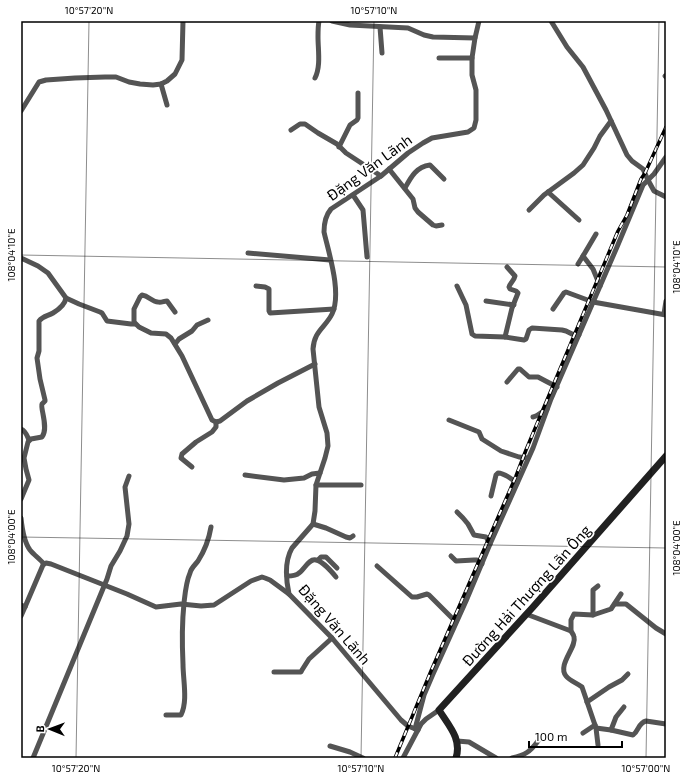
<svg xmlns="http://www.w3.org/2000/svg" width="687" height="779" font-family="'Exo 2',sans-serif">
	<rect width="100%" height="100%" fill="#fff"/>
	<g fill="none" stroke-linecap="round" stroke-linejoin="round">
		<g stroke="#545454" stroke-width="5">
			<path d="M 332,21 L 350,25 L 408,28 L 424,35 L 433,37 L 475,38"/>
			<path d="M 551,21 L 567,47 L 583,67 L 606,110 L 627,155 L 632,161 L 643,169 L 648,180 L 654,191 L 666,197"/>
			<path d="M 380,27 L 382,53"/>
			<path d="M 439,58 L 472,58"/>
			<path d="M 665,76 L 666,77"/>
			<path d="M 315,78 C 321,66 318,50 318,37 C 318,32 318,26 319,21"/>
			<path d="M 161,84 L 167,105"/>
			<path d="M 21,111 L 39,82 L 46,80 L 75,78 L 105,77 L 116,77 L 129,82 L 140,84 L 153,85 L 161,84 L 167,81 L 175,74 L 182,60 L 183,21"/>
			<path d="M 291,130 L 300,124 L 305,124 L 318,133 L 337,144 L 346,153 L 381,176"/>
			<path d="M 339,147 L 350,125 L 357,120 L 358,118 L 358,93"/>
			<path d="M 389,169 L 413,199 L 415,208 L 418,212 L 433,225 L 436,226 L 442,225"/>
			<path d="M 405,188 C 411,177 416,167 430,165 L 444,179"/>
			<path d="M 548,192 L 579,220"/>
			<path d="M 353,195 L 363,210 L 367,257"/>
			<path d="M 529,210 L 544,195 L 574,173 L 583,165 L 594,148 L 600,136 L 611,121"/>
			<path d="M 248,253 L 330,260"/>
			<path d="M 583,256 L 596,234"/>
			<path d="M 21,258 L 38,266 L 48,273 L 66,298 C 65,304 58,310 53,313 C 48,316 43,316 39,321 L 39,351 L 37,358 L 40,379 L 45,400 L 45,401 C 44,402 43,403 42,404 C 40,408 49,428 42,437 L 31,439 L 28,442 L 24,458 L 26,469 L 29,480 L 21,499"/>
			<path d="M 578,264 L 583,256 L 593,269 L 600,286"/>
			<path d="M 507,267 L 515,276 C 514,281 510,283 509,287 L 510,289 L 516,291 L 518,293 L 512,308 L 505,337 L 524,340 L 526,339 L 529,330 L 532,328 L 562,330 L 566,331 L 572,334 L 579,335"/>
			<path d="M 256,286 L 265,287 L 269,289 L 269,311 L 270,313 L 334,309"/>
			<path d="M 457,286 L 466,305 L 472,334 L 475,336 L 505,337"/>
			<path d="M 66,298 L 79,304 L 100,312 L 102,313 L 107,321 L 131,324 L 135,324"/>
			<path d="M 486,301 L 514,305"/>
			<path d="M 553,309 L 564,293 L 566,292 L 593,302 L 666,315"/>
			<path d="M 175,312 L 167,301 C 164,301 161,303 158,302 C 152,302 149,296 142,295 L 140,297 L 134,309 L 134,322 L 139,327 L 151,333 L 166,334 L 171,338 L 182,356 L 212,420 L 216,422 L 220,421 L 247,401 L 278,383 L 315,364"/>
			<path d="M 664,314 L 666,301"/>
			<path d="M 175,344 L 179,339 L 192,331 L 197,325 L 208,320"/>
			<path d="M 507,382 L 518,369 L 520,369 L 529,377 L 538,377 L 557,387"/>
			<path d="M 533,417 C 539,416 542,411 547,409"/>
			<path d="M 449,420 L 479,432 L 482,439 L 501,451 L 519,457 L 528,458"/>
			<path d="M 21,429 C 26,431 27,436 29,440"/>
			<path d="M 192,467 L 181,458 L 182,454 L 196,442 L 212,432 L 216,427 L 216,422"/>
			<path d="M 245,475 L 284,480 L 304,478 L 312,474 L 320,473"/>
			<path d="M 316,485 L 361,485"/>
			<path d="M 491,496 L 496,475 L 498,473 C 505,473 511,479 517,483"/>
			<path d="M 457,512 L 463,518 L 468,524 L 474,535 L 486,537 L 490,544"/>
			<path d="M 21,518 C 22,528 24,542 30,550 C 34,555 40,559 44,564"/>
			<path d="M 313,524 L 326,528 L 346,537 L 350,538 L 353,536"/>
			<path d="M 451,556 L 456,561 L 474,560 L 477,560 L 482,564"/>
			<path d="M 318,560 L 321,557 L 326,557 L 337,568"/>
			<path d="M 377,566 L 412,597 L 417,597 L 427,594 L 429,595 L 456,622"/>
			<path d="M 287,576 C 291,576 296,576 299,573 C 304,570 309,558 316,560 C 322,561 332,572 336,577"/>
			<path d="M 615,604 L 626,604 L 656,628 L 666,634"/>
			<path d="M 21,605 L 25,607 L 43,565 L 46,563 L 51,564 L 127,594 L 156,607 L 181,604 L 201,606 L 214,605 L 251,581 L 262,577 L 265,578 L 270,580 L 289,594"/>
			<path d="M 526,614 L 571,631 C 572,633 574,635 574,637 C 577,647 557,665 566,676 C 570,681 577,683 582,687 L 596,728 L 611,730 L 633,735 C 639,731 638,723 646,721 L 666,724"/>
			<path d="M 593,615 L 593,590 L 598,586"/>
			<path d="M 21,616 L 25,607"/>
			<path d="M 571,631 L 571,620 L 574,614 L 593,615 L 611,609 L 621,594"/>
			<path d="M 274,672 L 301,672 L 302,670 L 309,659 L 332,638"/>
			<path d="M 587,702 L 609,687 L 622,680 L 628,674"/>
			<path d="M 166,715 L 181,715 C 188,701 183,680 183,664 C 182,644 182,623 184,603 C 185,594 186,582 190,573 C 191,568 195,565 198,561 C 205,550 209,539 211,527"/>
			<path d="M 596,728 L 598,745"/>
			<path d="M 415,729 L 424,695 L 433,674 L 466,601 L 490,544 L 533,448 L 551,399 L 617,247 L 643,185 L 654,174 L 666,157"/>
			<path d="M 418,730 L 408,726 L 401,720 L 332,638 L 289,594 C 286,580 284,562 292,548 L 313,524 L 315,511 L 316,485 L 325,458 L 328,446 L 327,433 L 319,407 L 313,349 C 314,331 325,328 332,314 C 342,293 329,254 324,232 C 324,223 325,216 331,209 L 381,176 L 408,153 L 423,143 L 432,138 L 468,132 L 474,128 L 476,120 L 476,90 L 472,75 L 472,58 L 475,38 L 479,21"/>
			<path d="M 611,730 L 616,717 L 624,707"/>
			<path d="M 583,733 L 595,725"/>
			<path d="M 457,741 L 469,742 L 496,758"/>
			<path d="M 330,746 L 350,752 L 363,758"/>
			<path d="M 33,758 L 107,579 L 111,566 L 120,551 L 127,536 L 129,524 L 125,487 L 129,476"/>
			<path d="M 403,758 L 421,724 L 426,719 L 439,710"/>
			<path d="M 512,758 C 525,755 530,752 538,741"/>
		</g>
		<path stroke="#212121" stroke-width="7" d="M 456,758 C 462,739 449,726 439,710 L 533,607 L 666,456"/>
		<defs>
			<path id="rail" d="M 395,758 L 431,671 L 516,476 L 526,450 L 618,231 L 627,215 L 641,179 L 645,173 L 666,127"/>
		</defs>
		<use href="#rail" stroke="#000" stroke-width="3.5"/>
		<use href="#rail" stroke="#fff" stroke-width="2" stroke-dasharray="6" stroke-linecap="butt"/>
	</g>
	<path fill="none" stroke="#000" stroke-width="1" stroke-opacity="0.45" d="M 21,255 L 666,267M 21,537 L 666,548M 76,758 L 89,21M 361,758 L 374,21M 646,758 L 659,21"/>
	<g text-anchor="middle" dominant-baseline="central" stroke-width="3.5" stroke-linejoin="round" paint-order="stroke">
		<g font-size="15" fill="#000" stroke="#fff">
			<text transform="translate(369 167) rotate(-36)">Đặng Văn Lãnh</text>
			<text transform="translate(526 595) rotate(-48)">Đường Hải Thượng Lãn Ông</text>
			<text transform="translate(335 624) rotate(49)">Đặng Văn Lãnh</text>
		</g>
	</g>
	<rect width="687" height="779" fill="none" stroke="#ffffff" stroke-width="44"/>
	<g transform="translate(50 729) rotate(271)" stroke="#ffffff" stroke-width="3" paint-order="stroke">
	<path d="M0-3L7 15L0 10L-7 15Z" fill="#000000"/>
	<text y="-6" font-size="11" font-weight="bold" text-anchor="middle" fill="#000000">B</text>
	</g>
	<path d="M529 741v6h93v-6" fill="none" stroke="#000000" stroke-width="2"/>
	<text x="535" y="741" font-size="12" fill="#000000" stroke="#ffffff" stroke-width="3" paint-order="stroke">100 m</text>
	<rect x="22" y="22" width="643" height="735" fill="none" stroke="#000" stroke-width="1.5"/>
	<g font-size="10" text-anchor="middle" fill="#000">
		<text x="89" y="14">10°57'20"N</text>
		<text x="374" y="14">10°57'10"N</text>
		<text transform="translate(11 255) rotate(-90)" y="4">108°04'10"E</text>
		<text transform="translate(676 267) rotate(-90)" y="4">108°04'10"E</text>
		<text transform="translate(11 537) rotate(-90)" y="4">108°04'00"E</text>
		<text transform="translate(676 548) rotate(-90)" y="4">108°04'00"E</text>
		<text x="76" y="772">10°57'20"N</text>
		<text x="361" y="772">10°57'10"N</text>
		<text x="646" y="772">10°57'00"N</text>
	</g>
</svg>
